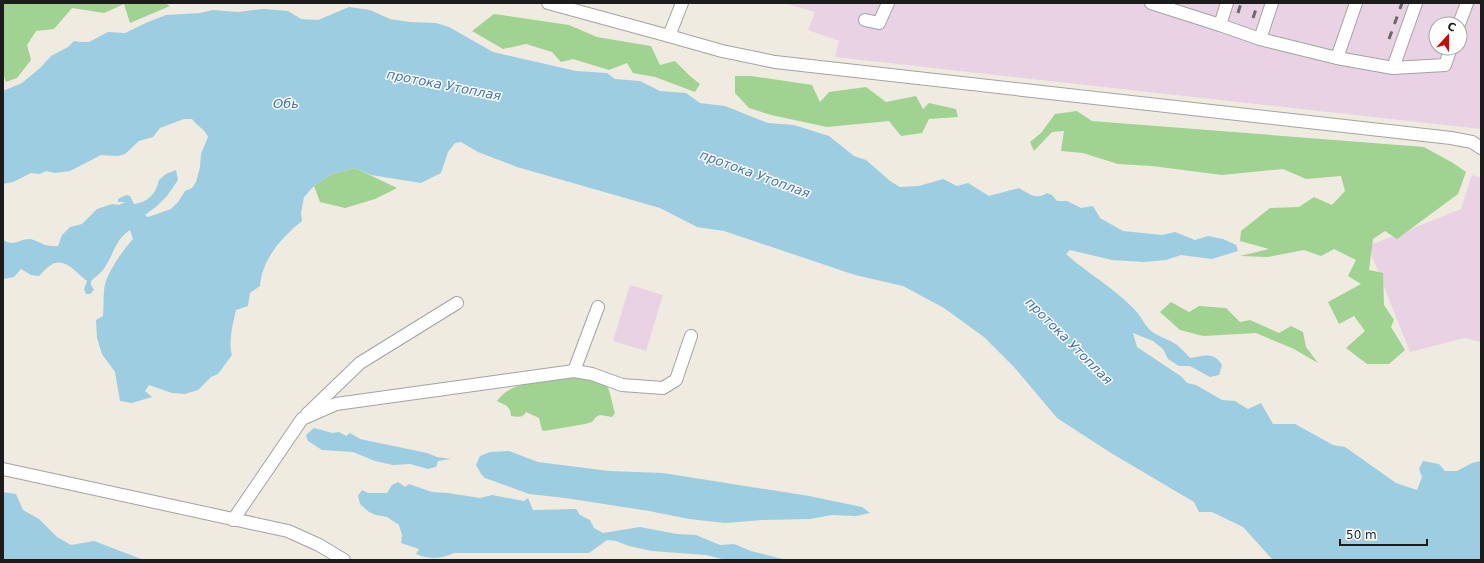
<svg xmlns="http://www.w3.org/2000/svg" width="1484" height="563" font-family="'DejaVu Sans',sans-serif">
	<rect width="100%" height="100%" fill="#efebe1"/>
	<g fill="#e8d2e3" fill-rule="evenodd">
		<path d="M 784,3 L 1481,3 L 1481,129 L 835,57 L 839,41 L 808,30 L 815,12 ZM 1436,24 L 1460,24 L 1460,48 L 1436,48 Z"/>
		<path d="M 1472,175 L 1481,178 L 1481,342 L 1465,338 L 1410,352 L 1368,246 L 1461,209 Z"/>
		<path d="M 630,285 L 663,295 L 646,351 L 613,341 Z"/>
	</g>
	<g fill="#a0d292">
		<path d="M 3,3 L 165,3 L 170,6 L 130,23 L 124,4 L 104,13 L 72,8 L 54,29 L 36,31 L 27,45 L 31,60 L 17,78 L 6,82 L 3,74 Z"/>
		<path d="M 494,14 L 569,25 L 597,37 L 651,46 L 660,65 L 675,61 L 690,76 L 700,84 L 695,92 L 655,77 L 633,73 L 627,63 L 609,70 L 573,59 L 561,62 L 552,52 L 526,44 L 503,49 L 472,31 Z"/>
		<path d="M 735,76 L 751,76 L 812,85 L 820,102 L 829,92 L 866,87 L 886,102 L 916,96 L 923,109 L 929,103 L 956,109 L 958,117 L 929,119 L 922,133 L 901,136 L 889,121 L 827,127 L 771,115 L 749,108 L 735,93 Z"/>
		<path d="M 1077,111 L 1092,121 L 1424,147 L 1453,163 L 1466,172 L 1458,194 L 1397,239 L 1385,231 L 1373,239 L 1369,270 L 1383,273 L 1384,305 L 1394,320 L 1391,327 L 1405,350 L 1389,364 L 1367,364 L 1346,348 L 1365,331 L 1354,316 L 1339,324 L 1328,302 L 1361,284 L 1348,276 L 1356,260 L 1334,249 L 1321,256 L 1304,250 L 1268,257 L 1240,256 L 1269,249 L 1240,241 L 1241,231 L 1270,208 L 1299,207 L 1314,197 L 1332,205 L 1345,191 L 1341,176 L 1306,179 L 1283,169 L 1222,175 L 1152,166 L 1118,164 L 1083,153 L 1061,151 L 1064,131 L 1052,132 L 1034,151 L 1030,142 L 1041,133 L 1055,114 Z"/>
		<path d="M 355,168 L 397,188 L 375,199 L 345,208 L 320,202 L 314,186 L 332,174 Z"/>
		<path d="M 1171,302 L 1189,312 L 1199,306 L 1226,308 L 1240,322 L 1250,320 L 1279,333 L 1291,326 L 1303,332 L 1306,347 L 1318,363 L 1294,349 L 1256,333 L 1203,336 L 1180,330 L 1160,312 Z"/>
		<path d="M 573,375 C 582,377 603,380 608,388 C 611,395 612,403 614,410 L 615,413 L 612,417 L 600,415 L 596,417 L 592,422 L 585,424 L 544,431 L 542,430 L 539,418 L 526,412 C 523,418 517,417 511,416 L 510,410 L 507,406 L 497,401 C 503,393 512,387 522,385 L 523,383 Z"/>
	</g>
	<g fill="#9dcde0">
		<path d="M 349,7 L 370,10 L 390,19 L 410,22 L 436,23 L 449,27 L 493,52 L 576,71 L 607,73 L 615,79 L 640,81 L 660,91 L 686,93 L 700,103 L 725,106 L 768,123 L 794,125 L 829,136 L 854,156 L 866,160 L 890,181 L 900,187 L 919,186 L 943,179 L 957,186 L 968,183 L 989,196 L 1019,188 C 1029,194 1036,200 1047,193 L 1052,195 L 1057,201 L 1067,201 L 1081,208 L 1093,206 L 1100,218 L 1123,231 L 1162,235 L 1175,232 L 1195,240 L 1208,236 L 1223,239 L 1236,245 L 1238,251 L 1212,259 L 1181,255 L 1166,260 L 1144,262 L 1112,260 L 1070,250 L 1066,254 C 1087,273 1113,287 1133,308 C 1140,314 1143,323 1150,330 C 1158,337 1169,339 1177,345 C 1182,349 1186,354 1190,358 C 1204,356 1214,351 1222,365 L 1219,375 L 1210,377 L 1190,366 L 1179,366 L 1168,359 L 1163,349 L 1153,341 L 1133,333 L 1137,347 L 1182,377 L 1187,383 L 1196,385 L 1222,400 L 1235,401 L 1248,409 L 1261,403 L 1273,424 L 1295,424 L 1333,445 L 1345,447 L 1396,483 L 1417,490 L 1422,477 L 1419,469 L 1423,461 L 1439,464 L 1445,471 L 1457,471 L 1472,463 L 1481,461 L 1481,560 L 1273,560 L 1243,527 L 1212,512 L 1199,512 L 1194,502 L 1111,453 L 1057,418 L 1014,367 L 984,337 L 944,308 L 903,286 L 855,275 L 724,231 L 697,227 L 660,208 L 517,167 L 478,152 L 461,142 L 455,143 L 448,152 L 441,173 L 421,183 L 371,175 L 355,168 L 332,174 L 314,186 L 304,197 L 301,213 L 302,221 C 282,237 262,259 260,286 L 250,293 L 248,306 L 236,310 C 233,322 228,343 232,355 L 218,374 L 211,377 L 198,390 L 185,394 L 172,393 L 149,385 L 145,391 L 152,397 L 132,403 L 120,401 L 115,372 L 102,354 L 97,338 L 96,320 L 103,316 C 104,306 103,294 105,284 C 109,270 123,250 133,239 L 130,230 C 115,239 113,257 103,270 C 100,274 95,277 91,281 L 91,285 L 94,290 L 90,294 L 86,294 L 84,289 L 87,281 C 77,274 65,256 51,265 C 47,267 43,272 39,276 L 31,275 L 21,269 L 14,277 L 3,279 L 3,240 C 15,247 18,239 30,239 C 35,240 40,243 45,245 C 49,246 53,246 58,246 L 62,235 L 70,227 L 82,224 L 97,209 L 112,204 L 119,205 L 125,202 L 118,202 L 118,199 L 126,195 L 130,196 L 134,204 C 148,202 156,194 159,180 L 166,174 L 176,170 L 178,180 L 167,196 L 157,206 L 145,215 L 148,217 L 171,209 L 178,202 L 185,191 L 192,188 L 196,182 L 200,167 L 201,154 L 208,137 C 204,128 198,127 192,119 L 184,119 L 160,128 L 153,137 L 139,141 L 125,154 L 118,156 L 101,155 L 70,171 L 55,173 L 46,171 L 40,174 L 31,173 L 13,182 L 3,184 L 3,91 L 22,83 L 40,68 L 51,56 L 68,47 L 74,41 L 81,42 L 89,42 L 108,32 L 125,33 L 148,22 L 166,15 L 200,13 L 213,10 L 238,12 L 263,9 L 288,11 L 301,19 L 318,20 Z"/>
		<path d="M 314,428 L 332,433 L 339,432 L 346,436 L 350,433 L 360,439 L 427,453 L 437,457 L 451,459 L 438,461 L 436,467 L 428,469 L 410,464 L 393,465 L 375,461 L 353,452 L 322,450 L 308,441 L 306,435 Z"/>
		<path d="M 509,451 L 538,462 L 609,471 L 663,473 L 809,496 L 862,507 L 870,513 L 856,516 L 832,515 L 810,519 L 763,520 L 725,523 L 689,519 L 649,511 L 565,498 L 529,494 L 485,478 L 481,474 L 476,465 L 480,456 L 490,452 Z"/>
		<path d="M 398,482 L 405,487 L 409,484 L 432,492 L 448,493 L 480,498 L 492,495 L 524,501 L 528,498 L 533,510 L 576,509 L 580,515 L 590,520 L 594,528 L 603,533 L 640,527 L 677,534 L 696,535 L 720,545 L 734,544 L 751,551 L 787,560 L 726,560 L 706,555 L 652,551 L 629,546 L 616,541 L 607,540 L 589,553 L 454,553 C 440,559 430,560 416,554 L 419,549 L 401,543 L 402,535 L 399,525 L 387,517 L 376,515 L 369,512 L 360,504 L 358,496 L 362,490 L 368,493 L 387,493 L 392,485 Z"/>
		<path d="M 3,492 L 16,494 L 23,510 L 39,519 L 57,537 L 71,545 L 94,541 L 144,560 L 3,560 Z"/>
	</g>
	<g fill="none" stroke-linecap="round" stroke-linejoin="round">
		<defs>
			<g id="minor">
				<path d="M 548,3 L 669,36 L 682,3"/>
				<path d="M 1151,3 L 1220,25 L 1260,39 L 1337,58 L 1393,68 L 1445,65 L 1451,48"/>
				<path d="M 865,20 L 879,23 L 888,3"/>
				<path d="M 1459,24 L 1467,3"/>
				<path d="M 1220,25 L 1227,3"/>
				<path d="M 669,36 L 722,51 L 775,62 L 1451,138 L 1472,142 L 1481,148"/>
				<path d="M 1260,39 L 1272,3"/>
				<path d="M 1337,58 L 1356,3"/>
				<path d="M 1393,68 L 1416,3"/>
				<path d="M 574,371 L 598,307"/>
				<path d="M 307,414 L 360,363 L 457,303"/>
				<path d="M 3,469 L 288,531 L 319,545 L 344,560"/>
				<path d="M 233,520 L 302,419 L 336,404 L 574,371 L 592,374 L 622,385 L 663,388 L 676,380 L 691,336"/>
			</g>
		</defs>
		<use href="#minor" stroke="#a3a3a3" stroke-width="14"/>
		<use href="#minor" stroke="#fff" stroke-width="12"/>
		<g stroke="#6a6a6a" stroke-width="3" stroke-dasharray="8 8" stroke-linecap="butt">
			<path d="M 1238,13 L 1241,3"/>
			<path d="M 1253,18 L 1258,3"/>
			<path d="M 1389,39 L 1402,3"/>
		</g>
	</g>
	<g text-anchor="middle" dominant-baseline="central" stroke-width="3" stroke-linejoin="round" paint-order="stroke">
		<g font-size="13" font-style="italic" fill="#4173b3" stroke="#fff">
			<text transform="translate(444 85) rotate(11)">протока Утоплая</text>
			<text x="286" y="103">Обь</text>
			<text transform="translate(755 174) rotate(20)">протока Утоплая</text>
			<text transform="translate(1069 341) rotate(45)">протока Утоплая</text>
		</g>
	</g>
	<rect width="1484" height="563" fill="none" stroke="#1c1c1c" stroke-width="8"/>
	<g transform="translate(1448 36) rotate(21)"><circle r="19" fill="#ffffff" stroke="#a4a4a4"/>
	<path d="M0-3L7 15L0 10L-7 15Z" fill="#c80c00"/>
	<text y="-6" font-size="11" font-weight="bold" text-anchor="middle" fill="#1c1c1c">С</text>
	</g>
	<path d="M1340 539v6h87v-6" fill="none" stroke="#1c1c1c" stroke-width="2"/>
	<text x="1346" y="539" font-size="12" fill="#1c1c1c" stroke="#ffffff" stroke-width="3" paint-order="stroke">50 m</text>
</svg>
